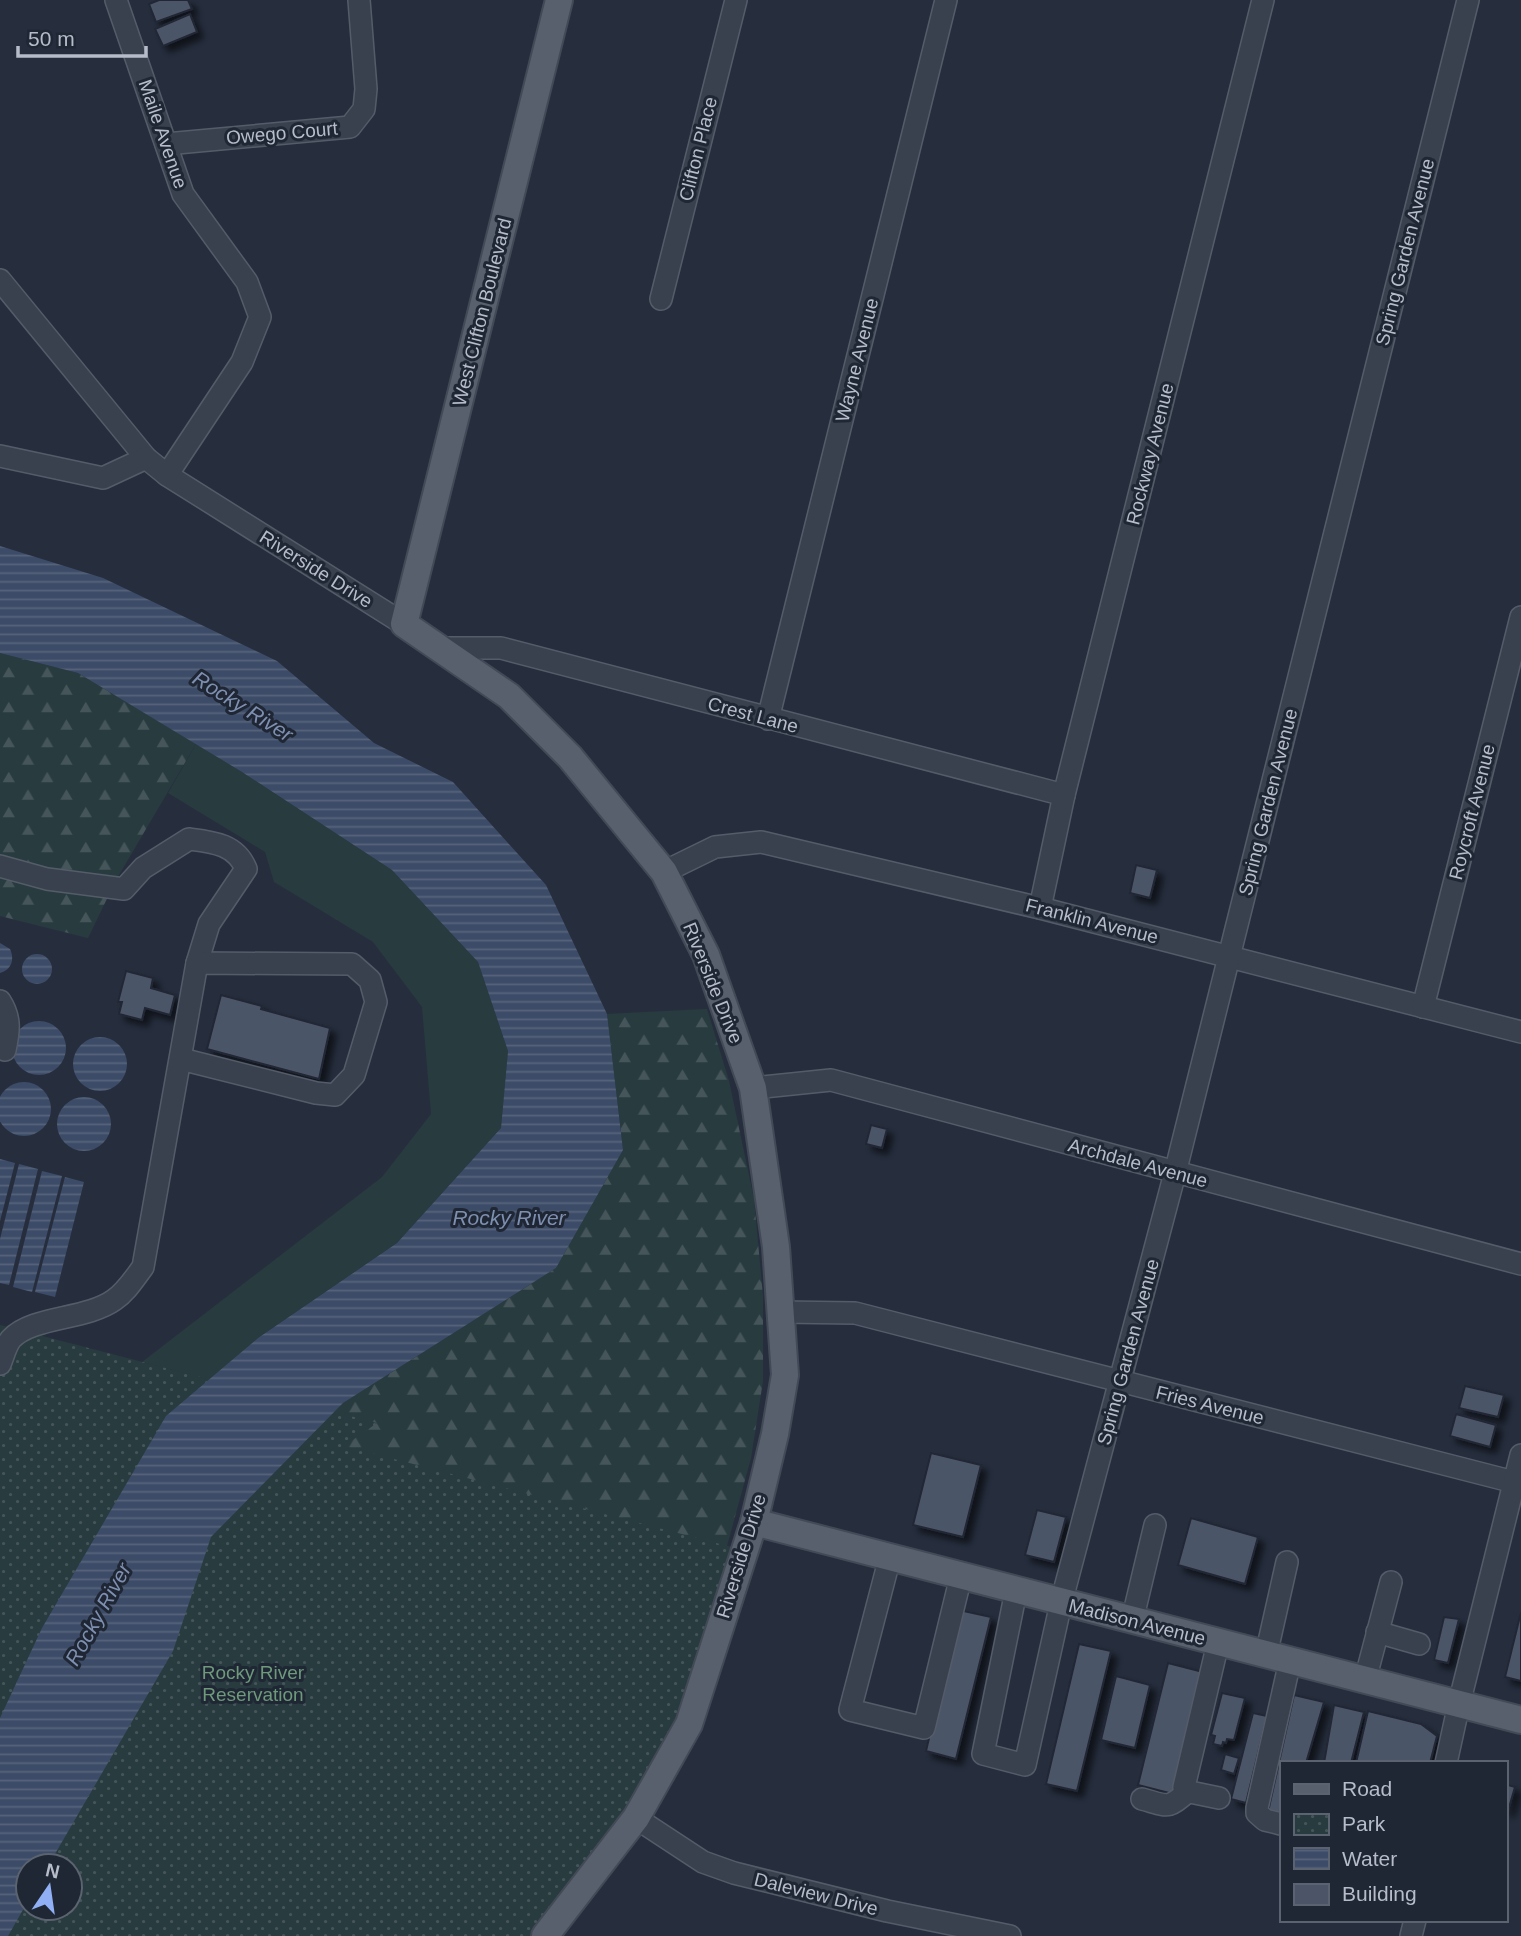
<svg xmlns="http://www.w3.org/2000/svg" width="1521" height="1936" font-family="Helvetica,sans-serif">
	<defs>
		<pattern id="forest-firs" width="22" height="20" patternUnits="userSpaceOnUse" patternTransform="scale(1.75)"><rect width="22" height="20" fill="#283b3f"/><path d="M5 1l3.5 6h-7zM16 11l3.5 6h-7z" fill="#455559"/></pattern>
		<pattern id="park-dots" width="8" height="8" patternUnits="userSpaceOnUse" patternTransform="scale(1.75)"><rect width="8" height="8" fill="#283b3f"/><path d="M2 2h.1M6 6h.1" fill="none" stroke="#455559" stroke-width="1.8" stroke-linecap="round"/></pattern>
		<pattern id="water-rules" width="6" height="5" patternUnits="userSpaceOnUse" patternTransform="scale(1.75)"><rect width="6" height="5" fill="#3c4b67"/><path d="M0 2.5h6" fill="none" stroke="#56637b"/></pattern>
		<filter id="shadow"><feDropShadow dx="6" dy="6" stdDeviation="3.5" flood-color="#0009"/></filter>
	</defs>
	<rect width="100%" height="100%" fill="#262e3e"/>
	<path fill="#283b3f" d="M 196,744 L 242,772 L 392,870 L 478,962 L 508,1051 L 501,1128 L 397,1243 L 258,1338 L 210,1380 L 142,1362 L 382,1177 L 431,1114 L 422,1007 L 373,942 L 274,882 L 265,852 L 168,793 Z"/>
	<g fill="url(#forest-firs)">
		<path d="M 0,653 L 78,673 L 196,744 L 116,880 L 88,938 L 0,916 Z"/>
		<path d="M 707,1009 L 729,1081 L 754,1199 L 763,1296 L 763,1381 L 751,1458 L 727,1546 L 676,1653 L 8,1936 L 28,1908 L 70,1908 L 70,1866 L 211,1537 L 343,1403 L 556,1268 L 623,1150 L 607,1014 Z"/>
	</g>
	<path fill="url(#park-dots)" fill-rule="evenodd" d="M 0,1325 L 377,1423 L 344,1446 L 743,1550 L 669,1760 L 542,1936 L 0,1936 ZM 28,1866 L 70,1866 L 70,1908 L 28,1908 Z"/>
	<g fill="url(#water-rules)">
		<path d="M 0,546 L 103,578 L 277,661 L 374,743 L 453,782 L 546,885 L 607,1014 L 623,1150 L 556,1268 L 343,1403 L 211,1537 L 173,1651 L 48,1866 L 28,1866 L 28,1901 L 8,1936 L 0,1936 L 0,1718 L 42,1628 L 166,1416 L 258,1338 L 397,1243 L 501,1128 L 508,1051 L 478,962 L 392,870 L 242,772 L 78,673 L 0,653 Z"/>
		<path d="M 0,943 L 10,949 C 15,960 11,970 0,973 Z"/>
		<circle cx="37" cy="969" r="15"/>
		<circle cx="39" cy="1048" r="27"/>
		<circle cx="100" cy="1064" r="27"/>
		<circle cx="24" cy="1109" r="27"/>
		<circle cx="84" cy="1124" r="27"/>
		<path d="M 0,1159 L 15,1163 L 0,1221 Z"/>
		<path d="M 19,1164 L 38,1169 L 9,1285 L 0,1283 L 0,1239 Z"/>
		<path d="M 42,1171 L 62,1176 L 32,1292 L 13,1287 Z"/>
		<path d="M 65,1177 L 84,1182 L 55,1297 L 35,1292 Z"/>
	</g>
	<g fill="#4c5567" stroke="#212835" stroke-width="2" filter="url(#shadow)">
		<path d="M 159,0 L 188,0 L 192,9 L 156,22 L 149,4 Z"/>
		<path d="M 190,14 L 197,32 L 163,46 L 155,29 Z"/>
		<path d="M 1136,865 L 1157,870 L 1150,898 L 1130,893 Z"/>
		<path d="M 126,971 L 153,978 L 151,988 L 175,995 L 170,1015 L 145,1008 L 142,1020 L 119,1014 L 122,1002 L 118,1002 Z"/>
		<path d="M 221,995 L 262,1006 L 261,1009 L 330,1028 L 319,1079 L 207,1049 Z"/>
		<path d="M 871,1125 L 887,1129 L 882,1148 L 866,1144 Z"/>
		<path d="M 1465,1386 L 1504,1395 L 1498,1417 L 1459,1408 Z"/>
		<path d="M 1456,1414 L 1496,1425 L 1490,1447 L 1450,1436 Z"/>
		<path d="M 931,1453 L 981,1465 L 963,1537 L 913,1525 Z"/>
		<path d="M 1037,1510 L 1066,1517 L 1054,1562 L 1025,1555 Z"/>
		<path d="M 1191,1518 L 1258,1537 L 1245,1584 L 1178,1565 Z"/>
		<path d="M 959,1610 L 991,1617 L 956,1759 L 926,1751 Z"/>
		<path d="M 1521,1612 L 1521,1681 L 1505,1677 Z"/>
		<path d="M 1444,1617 L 1459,1619 L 1448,1663 L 1434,1660 Z"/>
		<path d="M 1079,1644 L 1111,1651 L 1077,1791 L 1046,1784 Z"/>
		<path d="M 1168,1663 L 1203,1672 L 1173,1794 L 1138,1785 Z"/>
		<path d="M 1116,1676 L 1150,1685 L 1135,1748 L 1101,1740 Z"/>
		<path d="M 1222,1693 L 1245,1698 L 1234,1740 L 1227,1739 L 1226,1743 L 1223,1742 L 1222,1746 L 1213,1744 L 1215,1736 L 1211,1735 Z"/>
		<path d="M 1294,1695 L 1324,1702 L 1306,1763 L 1281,1763 L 1281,1815 L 1268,1812 Z"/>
		<path d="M 1334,1705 L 1364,1712 L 1351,1763 L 1324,1763 Z"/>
		<path d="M 1368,1711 L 1421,1724 L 1437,1736 L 1430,1763 L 1356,1763 Z"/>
		<path d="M 1253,1713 L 1267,1716 L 1246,1803 L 1231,1799 Z"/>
		<path d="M 1225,1754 L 1239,1758 L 1234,1774 L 1221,1770 Z"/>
		<path d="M 1505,1784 L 1515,1787 L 1508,1811 L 1505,1811 Z"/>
	</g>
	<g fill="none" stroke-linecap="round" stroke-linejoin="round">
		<defs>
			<g id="minor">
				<path d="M 116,0 L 183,194 L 247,282 L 260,317 L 242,362 L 167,475"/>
				<path d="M 166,144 L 350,127 L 364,109 L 366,89 L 359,0"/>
				<path d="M 0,280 L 146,458 L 167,475 L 404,624"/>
				<path d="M 661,299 L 736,0"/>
				<path d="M 0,456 L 103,478 L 146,458"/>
				<path d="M 441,648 L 501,648 L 1064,795"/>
				<path d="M 768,719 L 946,0"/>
				<path d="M 0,866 L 47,879 L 124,889 L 143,868 L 189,839 C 213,842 236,844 246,869 L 209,924 L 197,963"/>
				<path d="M 664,872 L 715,847 L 761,842 L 1040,908 L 1521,1032"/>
				<path d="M 1040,908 L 1064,795 L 1263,0"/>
				<path d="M 0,1001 C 11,1018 9,1031 5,1050"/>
				<path d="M 1423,1007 L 1521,617"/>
				<path d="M 753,1088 L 831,1080 L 1521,1264"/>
				<path d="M 781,1312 L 855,1313 L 1514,1482"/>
				<path d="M 0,1364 C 3,1357 6,1345 11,1339 C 32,1316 86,1320 114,1300 C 126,1292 134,1279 143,1267 L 197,963 L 352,964 L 370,980 L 376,1002 L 354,1075 L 335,1095 L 316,1093 L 181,1059"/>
				<path d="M 890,1557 L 850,1710 L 924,1728 L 961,1576"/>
				<path d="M 1016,1591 L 983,1754 L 1025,1765 L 1061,1603 L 1175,1173 L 1468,0"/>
				<path d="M 1132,1621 L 1155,1525"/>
				<path d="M 1377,1632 L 1419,1644"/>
				<path d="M 1218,1643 L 1184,1787 L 1190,1792 L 1219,1798"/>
				<path d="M 1266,1655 L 1287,1562"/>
				<path d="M 1365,1680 L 1391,1582"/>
				<path d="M 1446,1763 L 1459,1704 L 1521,1455"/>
				<path d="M 1142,1799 C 1168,1806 1168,1810 1188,1791"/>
				<path d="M 636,1818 L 703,1862 L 734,1873 L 887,1911 L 1010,1936"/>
				<path d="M 1281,1824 L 1265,1820 L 1257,1813 L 1257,1808 L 1290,1661"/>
				<path d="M 1411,1936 L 1415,1920"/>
			</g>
			<g id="major">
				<path d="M 754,1522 L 1521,1720"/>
				<path d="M 545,1936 L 636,1818 L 689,1724 L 754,1522 L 775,1434 L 785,1375 L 776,1247 L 753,1088 L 706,955 L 664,872 L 570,757 L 509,696 L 404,624 L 559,0"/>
			</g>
		</defs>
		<use href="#minor" stroke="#555c69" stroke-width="24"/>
		<use href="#major" stroke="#434a57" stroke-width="30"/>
		<use href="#minor" stroke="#3a414e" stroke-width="21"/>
		<use href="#major" stroke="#58606e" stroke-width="26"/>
	</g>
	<g text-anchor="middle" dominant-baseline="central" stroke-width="6" stroke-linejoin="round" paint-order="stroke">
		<g font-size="19" fill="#b6bcc9" stroke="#1f2634">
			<text transform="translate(282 133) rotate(-5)">Owego Court</text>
			<text transform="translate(163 134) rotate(71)">Maile Avenue</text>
			<text transform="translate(698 149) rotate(-76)">Clifton Place</text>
			<text transform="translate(1405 252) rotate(-76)">Spring Garden Avenue</text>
			<text transform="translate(482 312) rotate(-76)">West Clifton Boulevard</text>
			<text transform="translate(857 360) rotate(-76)">Wayne Avenue</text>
			<text transform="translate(1150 454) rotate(-76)">Rockway Avenue</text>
			<text transform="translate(316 569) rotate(32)">Riverside Drive</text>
			<text transform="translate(753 715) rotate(15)">Crest Lane</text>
			<text transform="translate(1268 802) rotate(-76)">Spring Garden Avenue</text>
			<text transform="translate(1472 812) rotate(-76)">Roycroft Avenue</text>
			<text transform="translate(1092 921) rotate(14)">Franklin Avenue</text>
			<text transform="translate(713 983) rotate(68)">Riverside Drive</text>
			<text transform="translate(1138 1163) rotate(15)">Archdale Avenue</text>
			<text transform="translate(1128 1352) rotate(-75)">Spring Garden Avenue</text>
			<text transform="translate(1210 1405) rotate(14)">Fries Avenue</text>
			<text transform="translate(741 1556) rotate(-73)">Riverside Drive</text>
			<text transform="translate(1137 1622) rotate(14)">Madison Avenue</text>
			<text transform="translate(816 1894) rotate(14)">Daleview Drive</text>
		</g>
		<g font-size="19" fill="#6e997b" stroke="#1f2634">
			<text x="253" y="1672">Rocky River<tspan x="253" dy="22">Reservation</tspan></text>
		</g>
		<g font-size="21" font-style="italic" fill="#7e8fb0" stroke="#1f2634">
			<text transform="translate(243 706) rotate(32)">Rocky River</text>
			<text x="509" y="1217">Rocky River</text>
			<text transform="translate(98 1614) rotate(-61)">Rocky River</text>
		</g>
	</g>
	<rect x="1280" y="1761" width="228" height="161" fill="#1f2634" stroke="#5b6270" stroke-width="2"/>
	<rect x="1294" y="1784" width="35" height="10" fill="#58606e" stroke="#5b6270" stroke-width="2"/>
	<text x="1342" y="1796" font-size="21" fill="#b6bcc9">Road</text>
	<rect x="1294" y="1814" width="35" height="21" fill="url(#park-dots)" stroke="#5b6270" stroke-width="2"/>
	<text x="1342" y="1831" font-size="21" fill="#b6bcc9">Park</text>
	<rect x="1294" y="1848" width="35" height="21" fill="url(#water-rules)" stroke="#5b6270" stroke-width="2"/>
	<text x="1342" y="1866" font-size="21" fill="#b6bcc9">Water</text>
	<rect x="1294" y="1884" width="35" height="21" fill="#4c5567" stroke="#5b6270" stroke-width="2"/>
	<text x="1342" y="1901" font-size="21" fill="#b6bcc9">Building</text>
	<g transform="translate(49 1887) rotate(13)"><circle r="33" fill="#1f2634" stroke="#5b6270" stroke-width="2"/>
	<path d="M0-5L12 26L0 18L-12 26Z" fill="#90aff4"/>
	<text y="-10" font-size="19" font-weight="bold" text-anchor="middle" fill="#b6bcc9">N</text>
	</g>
	<path d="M18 46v10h128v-10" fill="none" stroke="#b6bcc9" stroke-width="3.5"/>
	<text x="28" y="46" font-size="21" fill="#b6bcc9" stroke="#1f2634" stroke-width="5" paint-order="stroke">50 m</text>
</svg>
